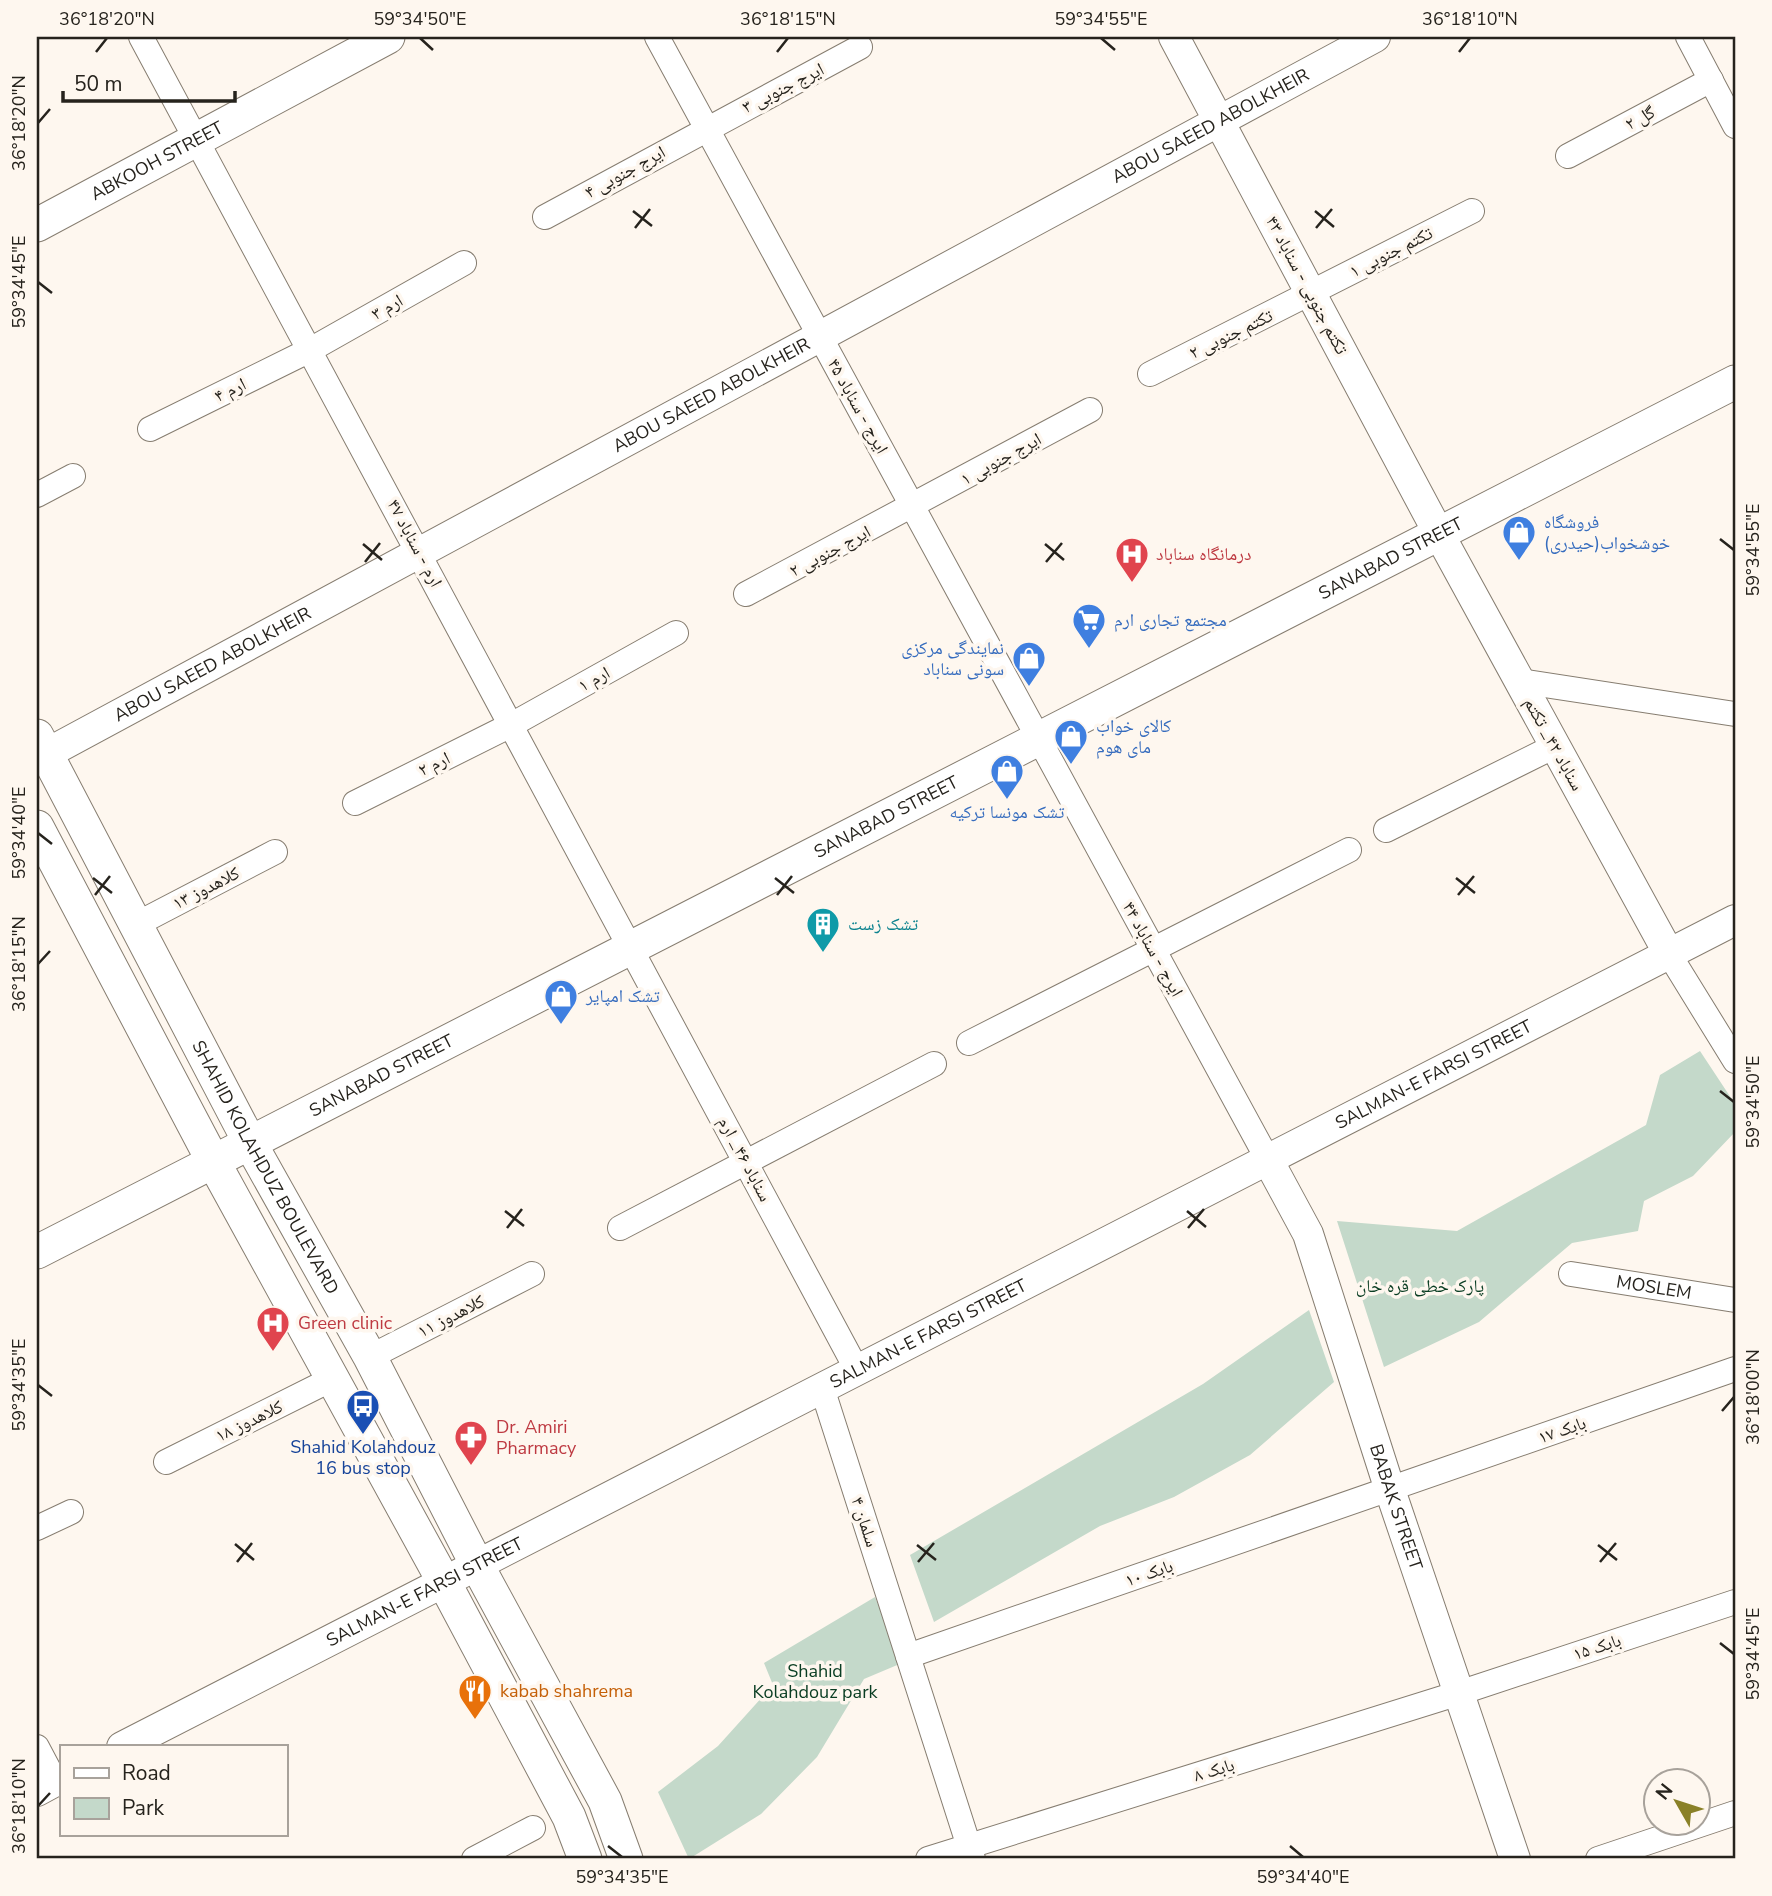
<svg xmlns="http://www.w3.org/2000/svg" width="1772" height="1896" font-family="'Nunito Sans','Noto Naskh Arabic',sans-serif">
	<rect width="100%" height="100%" fill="#fef7ef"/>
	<g fill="#c4d9ca">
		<path d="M 1700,1051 L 1735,1104 L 1735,1132 L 1693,1176 L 1644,1201 L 1638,1231 L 1572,1243 L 1479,1322 L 1384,1367 L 1337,1221 L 1457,1231 L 1646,1125 L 1660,1075 Z"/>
		<path d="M 1309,1310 L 1334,1382 L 1250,1455 L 1174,1497 L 1100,1526 L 934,1622 L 910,1555 L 1203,1384 Z"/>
		<path d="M 875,1597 L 902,1663 L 864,1679 L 817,1757 L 761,1814 L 689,1859 L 658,1792 L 718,1746 L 773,1685 L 764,1663 Z"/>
	</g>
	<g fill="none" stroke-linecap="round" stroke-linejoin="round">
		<defs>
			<g id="minor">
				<path d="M 141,37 L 857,1370"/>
				<path d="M 657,37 L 1268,1160"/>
				<path d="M 1688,37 L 1735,126"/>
				<path d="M 1568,156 L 1711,80"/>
				<path d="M 545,217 L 860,47"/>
				<path d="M 1150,374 L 1472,211"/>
				<path d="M 150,429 L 310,350 L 464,263"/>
				<path d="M 37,495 L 73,476"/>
				<path d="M 746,594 L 1090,410"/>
				<path d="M 1519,681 L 1735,714"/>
				<path d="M 355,803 L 513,724 L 676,633"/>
				<path d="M 1386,830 L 1555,746"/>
				<path d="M 137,924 L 275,852"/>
				<path d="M 1669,954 L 1735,1061"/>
				<path d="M 969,1043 L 1349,850"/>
				<path d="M 620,1228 L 934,1064"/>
				<path id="s1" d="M 1571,1274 L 1735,1300"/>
				<path d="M 370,1357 L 532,1274"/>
				<path d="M 822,1388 L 973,1859"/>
				<path d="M 166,1462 L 332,1379"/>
				<path d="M 37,1528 L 71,1512"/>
				<path d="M 908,1656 L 1735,1369"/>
				<path d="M 37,1747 L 55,1781"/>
				<path d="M 474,1859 L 533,1828"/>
				<path d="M 928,1859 L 1459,1693 L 1735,1602"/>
				<path d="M 1598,1859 L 1735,1813"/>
			</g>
			<g id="tertiary">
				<path d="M 1174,37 L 1439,534 L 1669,954"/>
				<path id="s2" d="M 46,754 L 1375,37"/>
				<path id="s3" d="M 1268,1160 L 1308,1234 L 1390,1490 L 1515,1859"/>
				<path id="s4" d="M 122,1747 L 1735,920"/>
				<path d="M 37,1791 L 61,1778"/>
			</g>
			<g id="secondary">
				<path id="s5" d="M 37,225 L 388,37"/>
				<path id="s6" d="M 37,736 L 250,1143 L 370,1357 L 477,1565 L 605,1801 L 626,1859"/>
				<path d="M 37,827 L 213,1161 L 444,1582 L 569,1817 L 585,1859"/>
				<path id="s7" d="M 37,1252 L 1735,382"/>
			</g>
		</defs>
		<use href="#minor" stroke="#867d70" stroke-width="26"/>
		<use href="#tertiary" stroke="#867d70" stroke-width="32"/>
		<use href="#secondary" stroke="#867d70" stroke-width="35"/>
		<use href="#minor" stroke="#fff" stroke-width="24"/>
		<use href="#tertiary" stroke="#fff" stroke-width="30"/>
		<use href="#secondary" stroke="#fff" stroke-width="33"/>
	</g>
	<path fill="none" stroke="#26231d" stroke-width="2.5" d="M 420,38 L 433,50M 1101,38 L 1115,50M 96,52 L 107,38M 777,52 L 788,38M 1459,52 L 1470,38M 38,123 L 50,109M 633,211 L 652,226M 1315,211 L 1334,227M 635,228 L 650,209M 1316,228 L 1332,209M 38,282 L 52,293M 1720,539 L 1734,550M 363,544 L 382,560M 1045,544 L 1064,560M 365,562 L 380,543M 1046,562 L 1062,543M 38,833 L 52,844M 93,878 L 112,893M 775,878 L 794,893M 1456,878 L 1475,893M 95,895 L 110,876M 777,895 L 792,876M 1458,895 L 1474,876M 38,964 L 50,951M 1720,1091 L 1734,1102M 505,1211 L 524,1226M 1187,1211 L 1206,1227M 507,1228 L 522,1209M 1188,1228 L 1204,1209M 38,1385 L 52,1396M 1722,1411 L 1734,1397M 235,1544 L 254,1560M 917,1545 L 936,1560M 1598,1545 L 1617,1560M 237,1562 L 252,1543M 918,1562 L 934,1543M 1600,1562 L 1616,1543M 1720,1643 L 1734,1654M 38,1806 L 50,1793M 608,1846 L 622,1857M 1290,1846 L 1303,1857"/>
	<defs>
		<symbol id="shop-pin" viewBox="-11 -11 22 30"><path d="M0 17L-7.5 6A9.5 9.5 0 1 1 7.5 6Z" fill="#3f7fe0" stroke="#fef7ef"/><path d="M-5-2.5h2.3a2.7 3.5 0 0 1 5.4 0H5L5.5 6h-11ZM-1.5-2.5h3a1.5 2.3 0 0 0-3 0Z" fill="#fff"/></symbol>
		<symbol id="hospital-pin" viewBox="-11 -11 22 30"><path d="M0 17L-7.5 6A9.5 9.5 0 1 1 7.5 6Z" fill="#e0444e" stroke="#fef7ef"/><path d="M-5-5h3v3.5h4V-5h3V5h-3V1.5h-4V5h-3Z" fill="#fff"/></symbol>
		<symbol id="supermarket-pin" viewBox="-11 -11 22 30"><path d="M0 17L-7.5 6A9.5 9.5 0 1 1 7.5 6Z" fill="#3f7fe0" stroke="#fef7ef"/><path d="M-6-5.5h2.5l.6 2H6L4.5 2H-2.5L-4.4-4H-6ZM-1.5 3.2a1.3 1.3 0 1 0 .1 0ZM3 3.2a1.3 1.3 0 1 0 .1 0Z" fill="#fff"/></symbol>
		<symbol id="building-pin" viewBox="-11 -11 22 30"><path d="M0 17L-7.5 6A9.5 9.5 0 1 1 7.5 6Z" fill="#0f9aa8" stroke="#fef7ef"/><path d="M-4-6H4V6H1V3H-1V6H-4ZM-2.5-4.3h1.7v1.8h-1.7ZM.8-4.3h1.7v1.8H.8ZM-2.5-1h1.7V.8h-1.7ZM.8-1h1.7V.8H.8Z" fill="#fff"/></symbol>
		<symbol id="bus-pin" viewBox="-11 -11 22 30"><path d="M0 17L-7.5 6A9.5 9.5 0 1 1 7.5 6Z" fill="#1a4fb4" stroke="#fef7ef"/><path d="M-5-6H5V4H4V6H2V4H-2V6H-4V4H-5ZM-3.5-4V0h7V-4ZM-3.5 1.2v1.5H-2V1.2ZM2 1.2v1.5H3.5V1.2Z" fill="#fff"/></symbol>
		<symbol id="pharmacy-pin" viewBox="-11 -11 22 30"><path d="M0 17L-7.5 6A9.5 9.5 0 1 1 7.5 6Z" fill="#e0444e" stroke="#fef7ef"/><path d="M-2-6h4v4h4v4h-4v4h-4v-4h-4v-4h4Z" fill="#fff"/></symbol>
		<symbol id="restaurant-pin" viewBox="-11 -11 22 30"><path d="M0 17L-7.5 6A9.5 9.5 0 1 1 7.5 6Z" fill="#e8710a" stroke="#fef7ef"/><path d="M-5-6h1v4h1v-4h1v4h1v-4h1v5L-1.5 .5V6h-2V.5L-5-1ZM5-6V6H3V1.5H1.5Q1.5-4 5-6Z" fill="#fff"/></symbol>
	</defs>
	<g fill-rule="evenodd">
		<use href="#shop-pin" x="1500" y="513" width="38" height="52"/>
		<use href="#hospital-pin" x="1113" y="535" width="38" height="52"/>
		<use href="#supermarket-pin" x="1070" y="601" width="38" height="52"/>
		<use href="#shop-pin" x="1010" y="639" width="38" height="52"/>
		<use href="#shop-pin" x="1052" y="717" width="38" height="52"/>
		<use href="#shop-pin" x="988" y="752" width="38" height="52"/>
		<use href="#building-pin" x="804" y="905" width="38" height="52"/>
		<use href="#shop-pin" x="542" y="977" width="38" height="52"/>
		<use href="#hospital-pin" x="254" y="1304" width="38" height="52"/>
		<use href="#bus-pin" x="344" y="1387" width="38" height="52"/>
		<use href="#pharmacy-pin" x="452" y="1418" width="38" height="52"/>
		<use href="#restaurant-pin" x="456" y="1672" width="38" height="52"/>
	</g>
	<g text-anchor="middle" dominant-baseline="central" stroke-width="7" stroke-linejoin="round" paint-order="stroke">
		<g font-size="18" fill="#26231d" stroke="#fef7ef">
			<text transform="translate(783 88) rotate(-27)">ایرج جنوبی ۳</text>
			<text transform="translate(1640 118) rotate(-28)">گل ۲</text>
			<text stroke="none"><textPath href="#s2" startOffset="1323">ABOU SAEED ABOLKHEIR</textPath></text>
			<text stroke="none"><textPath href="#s5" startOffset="136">ABKOOH STREET</textPath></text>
			<text transform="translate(625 172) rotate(-29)">ایرج جنوبی ۴</text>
			<text transform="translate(1391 252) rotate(-27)">تکتم جنوبی ۱</text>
			<text transform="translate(1307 285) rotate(62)">تکتم جنوبی - سناباد ۴۳</text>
			<text transform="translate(387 307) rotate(-30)">ارم ۳</text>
			<text transform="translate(1231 334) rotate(-26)">تکتم جنوبی ۲</text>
			<text transform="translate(230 390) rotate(-26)">ارم ۴</text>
			<text stroke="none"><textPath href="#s2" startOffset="756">ABOU SAEED ABOLKHEIR</textPath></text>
			<text transform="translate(858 406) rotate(61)">ایرج - سناباد ۴۵</text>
			<text transform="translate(1001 459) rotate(-29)">ایرج جنوبی ۱</text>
			<text transform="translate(415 543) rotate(62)">ارم - سناباد ۴۷</text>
			<text transform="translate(830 551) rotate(-28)">ایرج جنوبی ۲</text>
			<text stroke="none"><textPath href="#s7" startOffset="1521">SANABAD STREET</textPath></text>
			<text stroke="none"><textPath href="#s2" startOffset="189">ABOU SAEED ABOLKHEIR</textPath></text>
			<text transform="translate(594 679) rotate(-29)">ارم ۱</text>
			<text transform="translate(1554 744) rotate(61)">سناباد ۴۲_ تکتم</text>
			<text transform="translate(434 764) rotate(-26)">ارم ۲</text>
			<text stroke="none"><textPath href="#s7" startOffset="954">SANABAD STREET</textPath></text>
			<text transform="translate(206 888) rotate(-27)">کلاهدوز ۱۳</text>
			<text transform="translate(1153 949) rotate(61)">ایرج - سناباد ۴۴</text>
			<text stroke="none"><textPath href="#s4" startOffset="1474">SALMAN-E FARSI STREET</textPath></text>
			<text stroke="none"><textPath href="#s7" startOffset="387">SANABAD STREET</textPath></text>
			<text transform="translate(745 1159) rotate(62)">سناباد ۴۶_ ارم</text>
			<text stroke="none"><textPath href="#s6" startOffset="488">SHAHID KOLAHDUZ BOULEVARD</textPath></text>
			<text stroke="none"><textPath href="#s1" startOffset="84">MOSLEM</textPath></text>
			<text transform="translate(451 1316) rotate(-27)">کلاهدوز ۱۱</text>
			<text stroke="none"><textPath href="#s4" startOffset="906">SALMAN-E FARSI STREET</textPath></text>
			<text transform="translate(249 1421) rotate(-26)">کلاهدوز ۱۸</text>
			<text transform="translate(1562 1430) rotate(-19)">بابک ۱۷</text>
			<text stroke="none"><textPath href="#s3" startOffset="371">BABAK STREET</textPath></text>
			<text transform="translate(865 1522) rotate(72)">سلمان ۴</text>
			<text transform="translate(1149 1573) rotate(-19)">بابک ۱۰</text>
			<text stroke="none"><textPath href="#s4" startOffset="340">SALMAN-E FARSI STREET</textPath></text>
			<text transform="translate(1597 1647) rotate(-18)">بابک ۱۵</text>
			<text transform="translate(1214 1770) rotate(-17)">بابک ۸</text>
		</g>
		<g font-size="18" fill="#366cbe" stroke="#fef7ef" text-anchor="start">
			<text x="1544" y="522">فروشگاه<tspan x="1544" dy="21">خوشخواب(حیدری)</tspan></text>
			<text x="1114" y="620">مجتمع تجاری ارم</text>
			<text x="1004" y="648" text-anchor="end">نمایندگی مرکزی<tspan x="1004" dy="21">سونی سناباد</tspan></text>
			<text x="1096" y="726">کالای خواب<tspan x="1096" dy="21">مای هوم</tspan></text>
			<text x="1007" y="812" text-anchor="middle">تشک مونسا ترکیه</text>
			<text x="586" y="996">تشک امپایر</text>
		</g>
		<g font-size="18" fill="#be3a42" stroke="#fef7ef" text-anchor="start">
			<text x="1156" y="554">درمانگاه سناباد</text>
			<text x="298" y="1323">Green clinic</text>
			<text x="496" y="1427">Dr. Amiri<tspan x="496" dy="21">Pharmacy</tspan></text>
		</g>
		<g font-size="18" fill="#0d838f" stroke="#fef7ef" text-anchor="start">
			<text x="848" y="924">تشک زست</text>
		</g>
		<g font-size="18" fill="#093d22" stroke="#fef7ef">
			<text x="1420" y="1286">پارک خطی قره خان</text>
			<text x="815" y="1671">Shahid<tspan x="815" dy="21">Kolahdouz park</tspan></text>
		</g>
		<g font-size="18" fill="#164399" stroke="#fef7ef">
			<text x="363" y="1447">Shahid Kolahdouz<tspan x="363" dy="21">16 bus stop</tspan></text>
		</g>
		<g font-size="18" fill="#c56008" stroke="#fef7ef" text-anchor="start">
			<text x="500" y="1691">kabab shahrema</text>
		</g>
	</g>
	<rect width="1772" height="1896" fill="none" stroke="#fef7ef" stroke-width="77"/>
	<rect x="60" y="1745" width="228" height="91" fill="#fef7ef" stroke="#a8a29b" stroke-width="2"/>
	<rect x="74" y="1768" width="35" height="10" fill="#ffffff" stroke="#a8a29b" stroke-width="2"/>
	<text x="122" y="1780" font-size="21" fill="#26231d">Road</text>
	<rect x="74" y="1798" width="35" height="21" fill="#c4d9ca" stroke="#a8a29b" stroke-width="2"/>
	<text x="122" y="1815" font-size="21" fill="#26231d">Park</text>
	<g transform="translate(1677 1802) rotate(309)"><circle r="33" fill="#fef7ef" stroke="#a8a29b" stroke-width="2"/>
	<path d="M0-5L12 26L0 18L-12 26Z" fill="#8a8128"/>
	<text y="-10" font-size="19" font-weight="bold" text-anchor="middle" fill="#26231d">N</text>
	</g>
	<path d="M63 91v10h172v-10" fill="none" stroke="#26231d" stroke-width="3.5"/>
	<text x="74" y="91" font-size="21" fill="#26231d" stroke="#fef7ef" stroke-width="5" paint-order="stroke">50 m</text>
	<rect x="38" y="38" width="1696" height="1819" fill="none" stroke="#26231d" stroke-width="2.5"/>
	<g font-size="18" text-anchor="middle" fill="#26231d">
		<text x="107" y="25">36°18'20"N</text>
		<text x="420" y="25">59°34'50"E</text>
		<text x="788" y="25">36°18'15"N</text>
		<text x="1101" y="25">59°34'55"E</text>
		<text x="1470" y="25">36°18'10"N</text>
		<text transform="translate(19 123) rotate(-90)" y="6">36°18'20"N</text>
		<text transform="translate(19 282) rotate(-90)" y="6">59°34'45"E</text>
		<text transform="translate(1753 550) rotate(-90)" y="6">59°34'55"E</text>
		<text transform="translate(19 833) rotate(-90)" y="6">59°34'40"E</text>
		<text transform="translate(19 964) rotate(-90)" y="6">36°18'15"N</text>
		<text transform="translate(1753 1102) rotate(-90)" y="6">59°34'50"E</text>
		<text transform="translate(19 1385) rotate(-90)" y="6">59°34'35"E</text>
		<text transform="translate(1753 1397) rotate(-90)" y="6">36°18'00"N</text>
		<text transform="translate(1753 1654) rotate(-90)" y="6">59°34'45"E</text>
		<text transform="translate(19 1806) rotate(-90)" y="6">36°18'10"N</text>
		<text x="622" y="1883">59°34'35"E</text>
		<text x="1303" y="1883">59°34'40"E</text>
	</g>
</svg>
